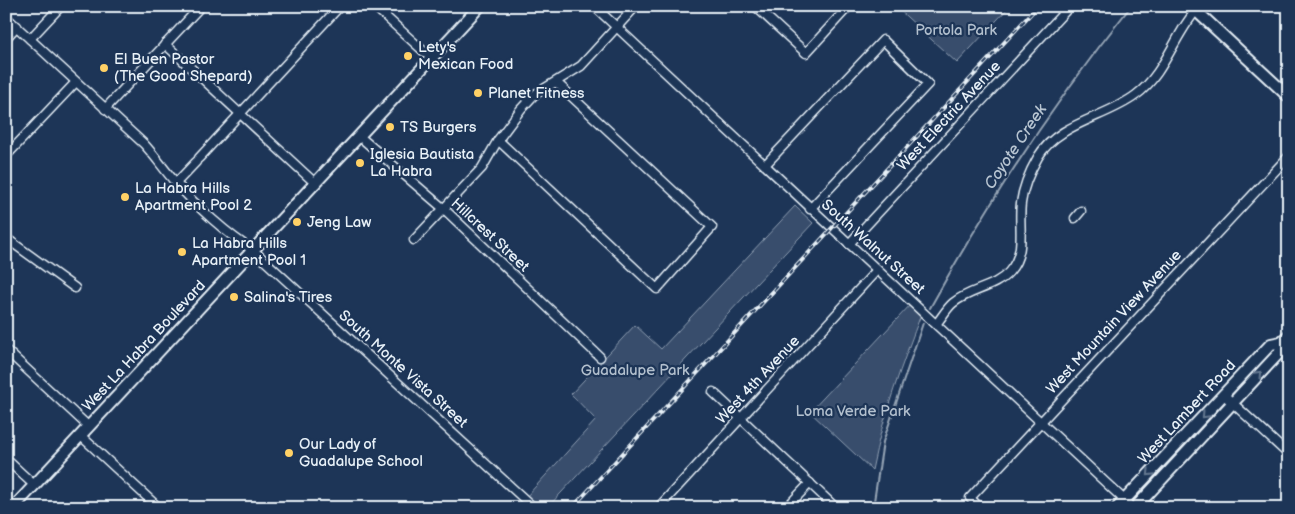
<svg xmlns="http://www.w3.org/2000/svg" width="1295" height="514" font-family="'Balsamiq Sans',sans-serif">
	<rect width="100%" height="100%" fill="#1d3557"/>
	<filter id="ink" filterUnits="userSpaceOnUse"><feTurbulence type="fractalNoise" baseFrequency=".02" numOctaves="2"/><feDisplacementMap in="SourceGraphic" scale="10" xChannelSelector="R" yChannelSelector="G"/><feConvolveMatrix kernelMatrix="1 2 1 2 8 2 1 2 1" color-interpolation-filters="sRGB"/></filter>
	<g filter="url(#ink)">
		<g fill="#374d6c" stroke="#909fb2">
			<path d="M 895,6 L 1010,6 L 957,63 Z"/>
			<path d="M 795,206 L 813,223 L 547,508 L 516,508 L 596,420 L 571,394 L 635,325 L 661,349 Z"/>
			<path d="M 912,303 L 922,312 C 902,364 883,415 872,470 L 810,412 Z"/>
		</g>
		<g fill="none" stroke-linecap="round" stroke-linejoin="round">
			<g stroke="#95a4b5" stroke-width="2">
				<path d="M 930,308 C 989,201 1055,101 1131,6"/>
				<path d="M 873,508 L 883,442 L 923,323"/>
			</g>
			<defs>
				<g id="minor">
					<path d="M 374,6 L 431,58"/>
					<path d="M 594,6 L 1133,508"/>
					<path d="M 755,6 L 806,53 L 849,6"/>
					<path d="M 6,17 L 144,144 C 156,157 165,171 176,183 C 195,205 229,236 253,250 L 534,508"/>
					<path d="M 6,38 L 17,26"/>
					<path d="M 30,39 L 61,6"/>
					<path d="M 165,44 L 315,183"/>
					<path d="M 105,109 L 201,6"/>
					<path d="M 359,136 L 444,209 L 600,357"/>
					<path d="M 498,140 L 657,289 L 712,227 L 557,83"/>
					<path d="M 6,156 L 76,82"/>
					<path d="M 199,158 L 340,6"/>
					<path d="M 765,165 L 883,40 L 928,84 L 810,209"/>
					<path d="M 176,183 L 196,162"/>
					<path d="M 1075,218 L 1081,211"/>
					<path d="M 6,238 L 75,288"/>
					<path d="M 414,240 L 482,168 L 498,140 L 521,109 L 534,95 L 581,66 L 636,6"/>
					<path d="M 849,244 L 1070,6"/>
					<path d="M 937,323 C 942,317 947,308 953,303 C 970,289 995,288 1009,272 C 1027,252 1018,227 1021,203 C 1023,187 1030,171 1038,157 C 1059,122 1106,118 1136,95 C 1166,73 1175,32 1200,6"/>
					<path d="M 6,350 L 89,427"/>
					<path d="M 713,392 L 836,508"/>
					<path d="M 1224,395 L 1289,455"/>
					<path d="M 81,436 L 159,508"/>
					<path d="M 6,459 L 34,485"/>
					<path d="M 658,508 L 877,270"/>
					<path d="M 786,508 L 810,483"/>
					<path d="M 980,508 L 970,498 L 1289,156"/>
				</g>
				<g id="major">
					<path d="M 1191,6 L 1289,97"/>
					<path d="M 13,508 L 480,6"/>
					<path d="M 1117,508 L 1271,344 L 1281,342"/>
					<path d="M 1135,508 L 1280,352 L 1281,342 L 1289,335"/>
				</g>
			</defs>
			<use href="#minor" stroke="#e8f1f8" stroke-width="11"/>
			<use href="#major" stroke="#e8f1f8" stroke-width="14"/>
			<use href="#minor" stroke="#1d3557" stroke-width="8"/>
			<use href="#major" stroke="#1d3557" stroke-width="10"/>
			<defs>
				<path id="rail" d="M 572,508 L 1038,6"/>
			</defs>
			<use href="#rail" stroke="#e8f1f8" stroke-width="4"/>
			<use href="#rail" stroke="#1d3557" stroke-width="2" stroke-dasharray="5.5" stroke-linecap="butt"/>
		</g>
		<defs><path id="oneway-chevron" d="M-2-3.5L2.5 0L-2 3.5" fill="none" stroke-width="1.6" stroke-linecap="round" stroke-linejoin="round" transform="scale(1.25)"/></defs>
		<g stroke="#64778f">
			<use href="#oneway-chevron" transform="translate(1259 374) rotate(-47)"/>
			<use href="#oneway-chevron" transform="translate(1205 415) rotate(133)"/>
			<use href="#oneway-chevron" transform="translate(1150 473) rotate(134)"/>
		</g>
	</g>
	<g fill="#ffd166" stroke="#1d3557" stroke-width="2">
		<circle cx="408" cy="56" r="5"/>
		<circle cx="104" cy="68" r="5"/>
		<circle cx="478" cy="93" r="5"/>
		<circle cx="390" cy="127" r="5"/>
		<circle cx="360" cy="163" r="5"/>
		<circle cx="125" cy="197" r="5"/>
		<circle cx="297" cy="222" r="5"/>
		<circle cx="182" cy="252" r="5"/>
		<circle cx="234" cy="297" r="5"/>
		<circle cx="289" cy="453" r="5"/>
	</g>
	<g text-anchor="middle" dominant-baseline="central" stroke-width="4.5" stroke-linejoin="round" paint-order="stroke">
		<g font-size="15" fill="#b3c0ce" stroke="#1d3557">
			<text x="956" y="30">Portola Park</text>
			<text x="635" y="370">Guadalupe Park</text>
			<text x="853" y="411">Loma Verde Park</text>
		</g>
		<g font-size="15" fill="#e8f1f8" stroke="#1d3557" text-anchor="start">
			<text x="418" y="47">Lety's<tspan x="418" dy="17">Mexican Food</tspan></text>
			<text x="114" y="59">El Buen Pastor<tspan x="114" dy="17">(The Good Shepard)</tspan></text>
			<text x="488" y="93">Planet Fitness</text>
			<text x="400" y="127">TS Burgers</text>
			<text x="370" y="154">Iglesia Bautista<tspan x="370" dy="17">La Habra</tspan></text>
			<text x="135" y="188">La Habra Hills<tspan x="135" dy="17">Apartment Pool 2</tspan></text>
			<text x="307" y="222">Jeng Law</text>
			<text x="192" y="243">La Habra Hills<tspan x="192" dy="17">Apartment Pool 1</tspan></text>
			<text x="244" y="297">Salina's Tires</text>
			<text x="299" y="444">Our Lady of<tspan x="299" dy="17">Guadalupe School</tspan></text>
		</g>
		<g font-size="15" fill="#e8f1f8" stroke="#1d3557">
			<text transform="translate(949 116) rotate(-47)">West Electric Avenue</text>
			<text transform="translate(490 235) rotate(43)">Hillcrest Street</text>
			<text transform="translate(873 247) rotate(42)">South Walnut Street</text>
			<text transform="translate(1114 322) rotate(-47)">West Mountain View Avenue</text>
			<text transform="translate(144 346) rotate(-47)">West La Habra Boulevard</text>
			<text transform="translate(403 369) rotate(42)">South Monte Vista Street</text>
			<text transform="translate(758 380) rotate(-47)">West 4th Avenue</text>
			<text transform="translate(1187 412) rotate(-47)">West Lambert Road</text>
		</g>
		<g font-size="16" font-style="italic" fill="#b7c4d1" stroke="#1d3557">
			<text transform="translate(1016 147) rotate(-56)">Coyote Creek</text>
		</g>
	</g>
	<rect width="1295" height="514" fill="none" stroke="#1d3557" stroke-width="25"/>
	<rect x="12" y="12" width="1270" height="489" fill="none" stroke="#e8f1f8" stroke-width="2" filter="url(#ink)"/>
</svg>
